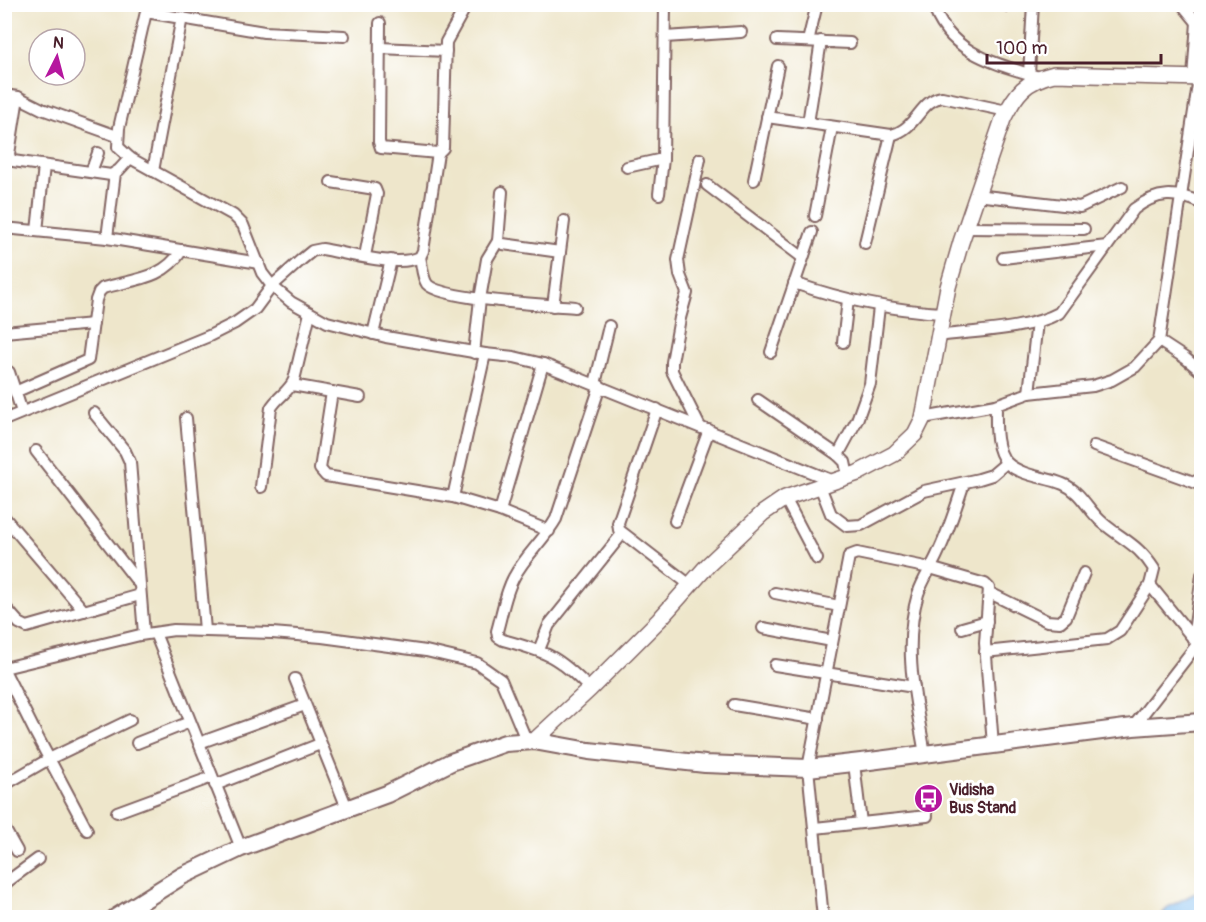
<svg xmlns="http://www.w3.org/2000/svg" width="1206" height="922" font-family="Pangolin,sans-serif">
	<rect width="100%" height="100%" fill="#fff"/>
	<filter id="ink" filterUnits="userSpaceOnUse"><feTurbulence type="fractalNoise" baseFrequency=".0167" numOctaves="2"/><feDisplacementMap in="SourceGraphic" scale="12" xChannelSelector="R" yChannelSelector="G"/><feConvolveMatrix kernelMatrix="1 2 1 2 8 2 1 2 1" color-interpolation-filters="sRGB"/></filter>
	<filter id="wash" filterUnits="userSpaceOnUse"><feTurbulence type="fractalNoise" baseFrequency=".008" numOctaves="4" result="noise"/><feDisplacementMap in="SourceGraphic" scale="24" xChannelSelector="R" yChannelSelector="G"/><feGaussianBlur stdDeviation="1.35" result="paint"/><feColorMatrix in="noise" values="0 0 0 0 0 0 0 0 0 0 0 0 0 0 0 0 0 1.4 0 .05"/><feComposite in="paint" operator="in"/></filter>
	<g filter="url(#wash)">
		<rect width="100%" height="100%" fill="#eee6cb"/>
		<path fill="#7cbbef" stroke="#636d8d" stroke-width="1.5" d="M 1201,890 L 1201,917 L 1160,917 L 1168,907 Z"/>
	</g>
	<g filter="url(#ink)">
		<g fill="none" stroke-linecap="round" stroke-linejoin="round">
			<defs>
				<g id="minor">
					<path d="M 933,4 C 947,53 997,64 1039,77"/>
					<path d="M 1007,4 L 1008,6"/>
					<path d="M 1182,4 L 1200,26"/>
					<path d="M 380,23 L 379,142 L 381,148 L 438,153 L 443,148 L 446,42 L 467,4"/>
					<path d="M 344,36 L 264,32 L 146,12 L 119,128 L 118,147 L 130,158 L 233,215 L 243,225 L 262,273 L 272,286 L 291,302 L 327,322 L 386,337 L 485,354 L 514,357 L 543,364 L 833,481"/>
					<path d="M 665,37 L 741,32"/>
					<path d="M 777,40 L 850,43"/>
					<path d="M 808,41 L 817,4"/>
					<path d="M 380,48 L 446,51"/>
					<path d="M 1029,74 L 1033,4"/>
					<path d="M 1193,78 L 1197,22"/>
					<path d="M 4,95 L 18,97 L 42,109 L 117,136"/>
					<path d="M 18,97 L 9,154 L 10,158 L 13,161 L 111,175 L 119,170 L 130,158"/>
					<path d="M 767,117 L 891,135 C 917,129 920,100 942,97 L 1007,111"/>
					<path d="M 808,123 L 821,41"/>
					<path d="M 700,159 L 678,260 L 680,275 L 687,293 L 680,318 L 672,362 L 672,371 L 700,427"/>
					<path d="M 627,167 L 663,159"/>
					<path d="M 153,171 L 182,17"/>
					<path d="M 91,172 L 98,153"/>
					<path d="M 754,180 L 778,66"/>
					<path d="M 331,182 L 375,189 L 377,194 L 365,256"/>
					<path d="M 707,185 L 802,257"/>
					<path d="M 502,192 L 498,241 L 503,244 L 560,252"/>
					<path d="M 659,194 L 663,159 L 665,4"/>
					<path d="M 976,195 L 1080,207 L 1122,187"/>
					<path d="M 815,216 L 832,127"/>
					<path d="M 4,228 L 107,238 L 259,263"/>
					<path d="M 965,228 L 1084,229"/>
					<path d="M 37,231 L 44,166"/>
					<path d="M 107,238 L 115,173"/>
					<path d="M 865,243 L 891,135"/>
					<path d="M 420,257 C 422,265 422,277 427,284 C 441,300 550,305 575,307"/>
					<path d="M 1003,258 L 1107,246"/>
					<path d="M 794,283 C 843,300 891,310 942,313"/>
					<path d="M 553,306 L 564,221"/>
					<path d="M 4,332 L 93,324"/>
					<path d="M 373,334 L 391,260"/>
					<path d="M 938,336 C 974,331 1028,330 1059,313 L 1134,209 C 1158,191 1175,192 1202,203"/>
					<path d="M 1159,341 L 1185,358 L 1202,372"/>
					<path d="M 843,342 L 848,300"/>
					<path d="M 771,352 L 812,232"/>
					<path d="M 474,353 L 480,299 L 487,259 L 498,241"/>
					<path d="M 9,372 L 22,412"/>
					<path d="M 595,384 L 609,326"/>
					<path d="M 292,385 L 360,397"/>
					<path d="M 15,392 L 88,360 L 96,300 L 99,292 L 103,288 C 134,279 163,280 182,250"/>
					<path d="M 332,392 L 320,469 L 326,476 L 453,497 L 500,511 L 549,531"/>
					<path d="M 1029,393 L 1037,322"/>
					<path d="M 758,400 L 838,455 L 845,462 L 848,476"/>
					<path d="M 657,409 L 618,523 L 619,530 L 690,585"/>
					<path d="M 94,413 L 125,451 L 130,462 L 144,634"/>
					<path d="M 186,418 L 205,630"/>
					<path d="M 923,418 L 996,405 L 1029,393 L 1093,386 L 1112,380 L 1135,367 L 1159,341 L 1199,78"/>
					<path d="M 4,420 L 209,336 L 235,323 L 255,309 L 272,286 L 301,260 L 312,251 L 322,249 C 347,253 398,268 420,257 L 423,251 L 438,153"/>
					<path d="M 1094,446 L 1202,485"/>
					<path d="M 36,451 L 140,585"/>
					<path d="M 838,455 L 857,420 L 870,384 L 879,307"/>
					<path d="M 820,486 L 831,514 L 847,526 L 861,525 L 924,491 L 979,479 L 992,475 L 1006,463"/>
					<path d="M 261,487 L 271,408 C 277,397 289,392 294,380 L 310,313"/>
					<path d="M 453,497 L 485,354"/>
					<path d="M 785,498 L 817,559"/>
					<path d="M 500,511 L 543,364"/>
					<path d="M 4,517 L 84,611"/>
					<path d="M 675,521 L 709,430"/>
					<path d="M 1150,585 L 1201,648"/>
					<path d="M 775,593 L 839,606"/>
					<path d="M 990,593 L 1047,621 L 1060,622 L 1066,617 L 1084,573"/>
					<path d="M 4,606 L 19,623 L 27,627 L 140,595"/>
					<path d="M 763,628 L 832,641"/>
					<path d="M 962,628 L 987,621"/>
					<path d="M 155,633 L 241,848"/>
					<path d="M 1193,639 L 1202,575"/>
					<path d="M 539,650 L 549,625 L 622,534"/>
					<path d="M 985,652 L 1107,639 L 1120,631 L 1150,585 L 1154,569 C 1139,545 1123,540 1103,523 C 1088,511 1082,492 1063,484 C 1046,477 1021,476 1007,463 C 994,450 996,422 996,405"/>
					<path d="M 775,665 L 914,687"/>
					<path d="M 4,668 L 140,635 L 174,630 L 272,633 L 322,637 L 426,651 L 477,663 L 501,680 L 527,742"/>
					<path d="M 4,670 L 36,734 L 87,830"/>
					<path d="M 295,679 L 347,808"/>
					<path d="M 590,689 C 558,656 547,652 503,640 L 498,637 L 497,631 C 502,614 505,593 514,577 C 525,556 544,540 556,519 L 600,386"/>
					<path d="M 734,705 L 818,719"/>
					<path d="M 1133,727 L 1202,638"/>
					<path d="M 137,743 L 190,722"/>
					<path d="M 199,743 L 305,705"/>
					<path d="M 925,754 C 916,702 902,647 918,594 C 923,579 932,567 938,553 C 949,530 956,507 964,483"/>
					<path d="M 854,763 L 861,823"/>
					<path d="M 4,785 L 49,759 L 130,720"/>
					<path d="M 215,785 L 320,744"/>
					<path d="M 117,812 L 212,777"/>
					<path d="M 4,828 L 17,851"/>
					<path d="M 815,828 L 927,816"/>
					<path d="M 4,884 L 38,859"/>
					<path d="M 823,918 L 808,768 L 849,556 L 857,553 L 930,568 L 985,584 L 989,588 L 985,643 L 993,745"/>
				</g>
				<path id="secondary" d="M 534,741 L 590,689 L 659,620 L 708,565 L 763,513 L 785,498 L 858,473 L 894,454 L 915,434 L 923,418 L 948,287 L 961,242 L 1003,119 C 1016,93 1025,81 1054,74 L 1202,78"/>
				<path id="primary" d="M 115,918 L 182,876 L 241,848 L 387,794 L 451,762 L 505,743 L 534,741 L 589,751 L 705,764 L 808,768 L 870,761 L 1133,727 L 1202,722"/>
			</defs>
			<use href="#minor" stroke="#836563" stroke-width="14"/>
			<use href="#secondary" stroke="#836563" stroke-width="18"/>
			<use href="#primary" stroke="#836563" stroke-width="20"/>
			<use href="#minor" stroke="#fff" stroke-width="10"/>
			<use href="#secondary" stroke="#fff" stroke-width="15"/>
			<use href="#primary" stroke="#fff" stroke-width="16"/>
		</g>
	</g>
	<defs>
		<symbol id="bus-disc" viewBox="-11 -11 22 22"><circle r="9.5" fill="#b5179e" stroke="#fff"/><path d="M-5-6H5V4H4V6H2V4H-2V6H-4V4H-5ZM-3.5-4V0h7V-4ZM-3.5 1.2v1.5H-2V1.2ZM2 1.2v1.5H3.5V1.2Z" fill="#fff"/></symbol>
	</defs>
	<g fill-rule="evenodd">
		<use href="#bus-disc" x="912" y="782" width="33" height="33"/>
	</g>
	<g text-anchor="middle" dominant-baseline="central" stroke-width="6" stroke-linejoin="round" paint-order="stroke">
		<g font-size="16" font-weight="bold" fill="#4a1f2b" stroke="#fff" text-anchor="start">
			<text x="949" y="790">Vidisha<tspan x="949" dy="18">Bus Stand</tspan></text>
		</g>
	</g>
	<rect width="1206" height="922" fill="none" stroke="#fff" stroke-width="24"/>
	<g transform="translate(57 57) rotate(6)"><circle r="28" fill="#ffffff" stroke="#b7a5aa" stroke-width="1.5"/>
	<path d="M0-4.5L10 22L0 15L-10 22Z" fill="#b5179e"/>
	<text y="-9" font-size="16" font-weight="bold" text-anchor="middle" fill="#4a1f2b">N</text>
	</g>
	<path d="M987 54v9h174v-9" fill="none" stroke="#4a1f2b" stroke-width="3"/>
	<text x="996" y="54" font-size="18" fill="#4a1f2b" stroke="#ffffff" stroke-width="4.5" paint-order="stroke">100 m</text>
</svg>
